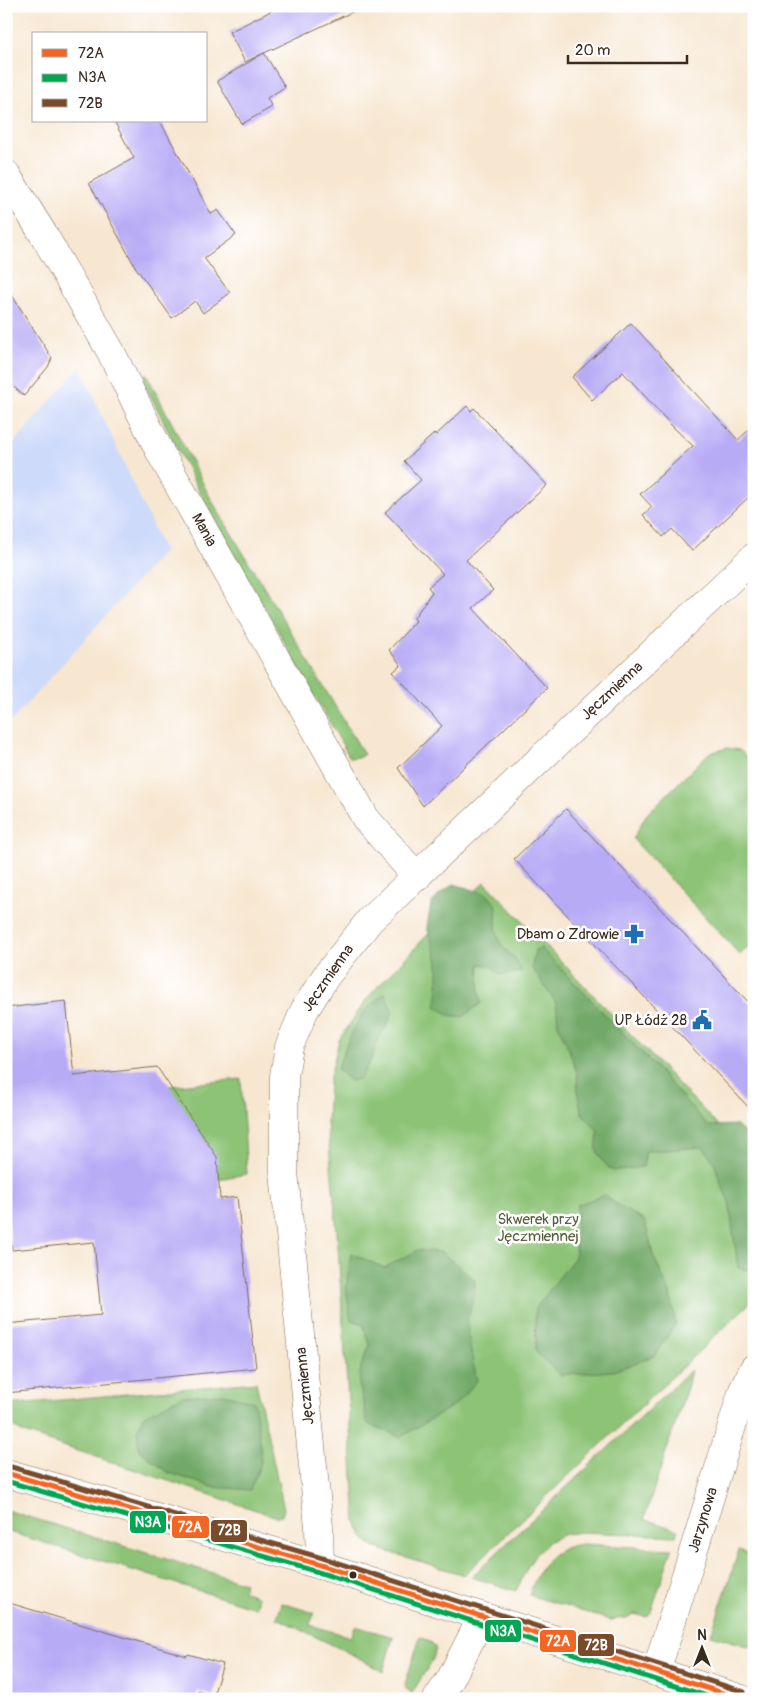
<svg xmlns="http://www.w3.org/2000/svg" width="760" height="1705" font-family="Pangolin,sans-serif">
	<rect width="100%" height="100%" fill="#fff"/>
	<filter id="ink" filterUnits="userSpaceOnUse"><feTurbulence type="fractalNoise" baseFrequency=".02" numOctaves="2"/><feDisplacementMap in="SourceGraphic" scale="10" xChannelSelector="R" yChannelSelector="G"/><feConvolveMatrix kernelMatrix="1 2 1 2 8 2 1 2 1" color-interpolation-filters="sRGB"/></filter>
	<filter id="wash" filterUnits="userSpaceOnUse"><feTurbulence type="fractalNoise" baseFrequency=".0096" numOctaves="4" result="noise"/><feDisplacementMap in="SourceGraphic" scale="20" xChannelSelector="R" yChannelSelector="G"/><feGaussianBlur stdDeviation="1.12" result="paint"/><feColorMatrix in="noise" values="0 0 0 0 0 0 0 0 0 0 0 0 0 0 0 0 0 1.4 0 .05"/><feComposite in="paint" operator="in"/></filter>
	<g filter="url(#wash)">
		<rect width="100%" height="100%" fill="#f7e7d1"/>
		<path fill="#cedafa" d="M 80,367 L 164,551 L 6,727 L 6,452 Z"/>
		<g fill="#8cc376" stroke="#64764a">
			<path d="M 146,373 L 212,501 L 364,754 L 360,757 L 350,758 L 202,497 L 143,381 Z"/>
			<path d="M 727,748 L 740,750 L 754,765 L 754,941 L 740,955 L 633,839 L 646,815 L 709,753 Z"/>
			<path d="M 485,882 L 754,1163 L 754,1299 L 464,1575 L 373,1547 L 362,1536 L 356,1522 L 337,1232 L 327,1123 L 329,1081 L 339,1040 L 368,997 L 435,927 Z"/>
			<path d="M 241,1079 L 247,1174 L 218,1179 L 169,1086 Z"/>
			<path d="M 691,1370 L 687,1388 L 644,1519 L 678,1530 L 676,1536 L 582,1532 L 565,1534 L 550,1541 L 536,1554 L 527,1568 L 516,1591 L 471,1577 Z"/>
			<path d="M 256,1382 L 284,1509 L 282,1516 L 277,1517 L 24,1433 L 6,1423 L 6,1405 Z"/>
			<path d="M 6,1510 L 245,1583 L 243,1591 L 258,1597 L 255,1608 L 6,1531 Z"/>
			<path d="M 582,1544 L 672,1549 L 651,1612 L 647,1617 L 634,1614 L 626,1618 L 610,1620 L 529,1595 C 540,1566 549,1548 582,1544 Z"/>
			<path d="M 739,1550 L 754,1556 L 754,1648 L 711,1635 Z"/>
			<path d="M 282,1603 L 314,1613 L 310,1625 L 351,1637 L 355,1626 L 393,1637 L 383,1672 L 357,1657 L 277,1618 Z"/>
			<path d="M 420,1637 L 432,1643 L 436,1649 L 433,1659 L 412,1693 L 404,1687 Z"/>
		</g>
		<g fill="#71a967" stroke="#566a42">
			<path d="M 454,884 L 487,894 L 497,906 C 496,920 494,938 505,949 C 515,961 516,954 521,972 L 500,975 L 491,966 L 480,964 L 479,990 L 481,1003 L 463,1017 L 448,1015 L 436,1006 L 438,984 L 438,962 L 427,927 L 431,904 L 441,893 Z"/>
			<path d="M 541,948 L 652,1063 L 708,1126 L 736,1125 L 754,1142 L 754,1271 L 738,1268 L 729,1202 L 720,1181 L 714,1162 L 703,1147 C 684,1148 665,1151 646,1151 L 643,1167 L 612,1171 C 598,1156 593,1153 599,1132 L 582,1113 L 578,1096 L 577,1073 L 570,1052 L 558,1025 L 556,1003 L 532,968 L 535,950 Z"/>
			<path d="M 385,993 L 393,1012 L 386,1028 L 380,1035 L 371,1060 L 360,1079 L 350,1081 L 337,1069 L 351,1033 L 366,1009 Z"/>
			<path d="M 604,1195 L 622,1208 L 645,1221 L 653,1255 L 670,1293 L 676,1324 L 654,1356 L 614,1371 L 560,1375 L 536,1352 L 535,1309 L 575,1257 L 577,1205 Z"/>
			<path d="M 418,1250 L 441,1252 L 475,1280 C 476,1295 471,1304 468,1318 C 466,1334 474,1365 477,1381 L 455,1405 L 401,1437 L 368,1424 L 359,1384 L 361,1366 L 370,1345 L 363,1324 L 351,1320 L 346,1289 L 351,1253 L 384,1268 Z"/>
			<path d="M 225,1394 L 254,1402 L 259,1431 L 261,1463 L 250,1490 L 212,1487 L 167,1472 L 139,1450 L 137,1431 L 143,1416 L 182,1396 Z"/>
		</g>
		<g id="blocks">
			<g fill="#b8abf6">
				<path d="M 281,6 L 365,6 L 245,62 L 229,32 Z"/>
				<path d="M 264,53 L 285,87 L 267,98 L 272,107 L 242,124 L 217,81 Z"/>
				<path d="M 114,121 L 160,121 L 211,214 L 218,210 L 236,235 L 204,258 L 230,293 L 203,313 L 195,301 L 172,318 L 136,268 L 89,183 L 134,158 Z"/>
				<path d="M 6,286 L 52,358 L 48,367 L 24,396 L 6,380 Z"/>
				<path d="M 631,323 L 738,440 L 754,425 L 754,492 L 692,551 L 672,529 L 663,537 L 643,515 L 652,507 L 640,494 L 693,446 L 672,426 L 623,372 L 592,400 L 572,377 Z"/>
				<path d="M 467,406 L 471,411 L 474,408 L 547,485 L 466,560 L 493,590 L 473,608 L 547,688 L 423,806 L 398,768 L 442,726 L 393,672 L 401,665 L 389,650 L 416,621 L 414,618 L 432,592 L 428,587 L 443,574 L 385,512 L 421,480 L 404,461 L 435,433 L 436,435 Z"/>
				<path d="M 566,809 L 754,1008 L 754,1113 L 514,859 Z"/>
				<path d="M 66,1001 L 74,1076 L 157,1067 L 217,1157 L 220,1199 L 237,1197 L 256,1368 L 6,1393 L 6,1324 L 101,1315 L 94,1242 L 12,1250 L 6,1203 L 6,1008 Z"/>
				<path d="M 6,1602 L 187,1656 L 188,1654 L 223,1664 L 213,1696 L 198,1691 L 195,1699 L 6,1699 Z"/>
			</g>
		</g>
	</g>
	<g filter="url(#ink)">
		<use href="#blocks" fill-opacity="0" stroke="#7d6c5d" stroke-width="1"/>
		<g fill="none" stroke-linecap="round" stroke-linejoin="round">
			<defs>
				<g id="minor">
					<path d="M 6,174 L 45,237 L 111,352 L 161,454 L 366,819 L 417,877"/>
					<path d="M 320,1565 L 319,1527 L 284,1172 L 284,1076 L 289,1047 L 304,1011 L 326,976 L 370,920 L 754,557"/>
					<path d="M 656,1672 L 743,1390 L 754,1368"/>
					<path d="M 437,1699 L 450,1680 L 482,1617"/>
				</g>
				<path id="tertiary" d="M 6,1473 L 320,1565 L 742,1699"/>
			</defs>
			<use href="#minor" stroke="#7d6c5d" stroke-width="29"/>
			<use href="#tertiary" stroke="#7d6c5d" stroke-width="29"/>
			<use href="#minor" stroke="#fff" stroke-width="28"/>
			<use href="#tertiary" stroke="#fff" stroke-width="28"/>
			<defs>
				<path id="bus-1" d="M 6,1473 L 320,1565 L 741,1699"/>
				<path id="bus-2" d="M 6,1481 L 318,1572 L 716,1699"/>
				<path id="bus-3" d="M 8,1466 L 322,1558 L 744,1692"/>
			</defs>
			<use href="#bus-1" stroke="#fff" stroke-width="9"/>
			<use href="#bus-2" stroke="#fff" stroke-width="9"/>
			<use href="#bus-3" stroke="#fff" stroke-width="9"/>
			<use href="#bus-1" stroke="#f26522" stroke-width="5"/>
			<use href="#bus-2" stroke="#00a651" stroke-width="5"/>
			<use href="#bus-3" stroke="#7a4b2a" stroke-width="5"/>
		</g>
	</g>
	<defs>
		<symbol id="pharmacy-bare" viewBox="-9 -9 18 18"><path d="M-2-6h4v4h4v4h-4v4h-4v-4h-4v-4h4Z" fill="#1f6fb2" stroke="#fff" stroke-width="2.5" paint-order="stroke"/></symbol>
		<symbol id="civic-bare" viewBox="-9 -9 18 18"><path d="M-.6-6.5H3V-4.5H.6V-3L4-1V1h2V6H-6V1h2V-1L-.6-3ZM-1.2 2.5V6h2.4V2.5Z" fill="#1f6fb2" stroke="#fff" stroke-width="2.5" paint-order="stroke"/></symbol>
	</defs>
	<g fill-rule="evenodd">
		<use href="#pharmacy-bare" x="620" y="920" width="28" height="28"/>
		<use href="#civic-bare" x="688" y="1006" width="28" height="28"/>
	</g>
	<circle fill="#3b2a1e" stroke="#fff" stroke-width="2" cx="353" cy="1575" r="4.5"/>
	<g text-anchor="middle" dominant-baseline="central" stroke-width="5" stroke-linejoin="round" paint-order="stroke">
		<g font-size="15" fill="#3b2a1e" stroke="#fff">
			<text transform="translate(204 530) rotate(61)">Mania</text>
			<text transform="translate(612 691) rotate(-43)">Jęczmienna</text>
			<text transform="translate(328 978) rotate(-55)">Jęczmienna</text>
			<text transform="translate(305 1386) rotate(-96)">Jęczmienna</text>
			<text transform="translate(703 1520) rotate(-73)">Jarzynowa</text>
		</g>
		<g font-size="15" fill="#3b2a1e" stroke="#fff" text-anchor="end">
			<text x="619" y="934">Dbam o Zdrowie</text>
			<text x="687" y="1020">UP Łódź 28</text>
		</g>
		<g font-size="15" fill="#57603d" stroke="#fff">
			<text x="538" y="1219">Skwerek przy<tspan x="538" dy="17">Jęczmiennej</tspan></text>
		</g>
	</g>
	<g stroke="#fff" stroke-width="2">
		<rect x="129" y="1510" width="38" height="24" rx="5" fill="#00a651"/>
		<rect x="171" y="1515" width="39" height="24" rx="5" fill="#f26522"/>
		<rect x="210" y="1519" width="38" height="24" rx="5" fill="#7a4b2a"/>
		<rect x="484" y="1619" width="38" height="24" rx="5" fill="#00a651"/>
		<rect x="539" y="1629" width="38" height="24" rx="5" fill="#f26522"/>
		<rect x="577" y="1633" width="38" height="24" rx="5" fill="#7a4b2a"/>
	</g>
	<g font-size="14" text-anchor="middle" font-weight="bold" fill="#fff">
		<text x="148" y="1527">N3A</text>
		<text x="190" y="1532">72A</text>
		<text x="229" y="1535">72B</text>
		<text x="503" y="1636">N3A</text>
		<text x="558" y="1646">72A</text>
		<text x="596" y="1650">72B</text>
	</g>
	<rect width="760" height="1705" fill="none" stroke="#fff" stroke-width="25"/>
	<rect x="32" y="32" width="175" height="90" fill="#ffffff" stroke="#b1aaa5"/>
	<rect x="42" y="49" width="25" height="8" fill="#f26522" stroke="#b1aaa5"/>
	<text x="78" y="58" font-size="15" fill="#3b2a1e">72A</text>
	<rect x="42" y="74" width="25" height="8" fill="#00a651" stroke="#b1aaa5"/>
	<text x="78" y="82" font-size="15" fill="#3b2a1e">N3A</text>
	<rect x="42" y="99" width="25" height="8" fill="#7a4b2a" stroke="#b1aaa5"/>
	<text x="78" y="108" font-size="15" fill="#3b2a1e">72B</text>
	<g transform="translate(702 1648)" stroke="#ffffff" stroke-width="4" paint-order="stroke">
	<path d="M0-4L9 19L0 12L-9 19Z" fill="#3b2a1e"/>
	<text y="-8" font-size="14" font-weight="bold" text-anchor="middle" fill="#3b2a1e">N</text>
	</g>
	<path d="M568 55v8h119v-8" fill="none" stroke="#3b2a1e" stroke-width="2.5"/>
	<text x="575" y="55" font-size="15" fill="#3b2a1e" stroke="#ffffff" stroke-width="4" paint-order="stroke">20 m</text>
</svg>
